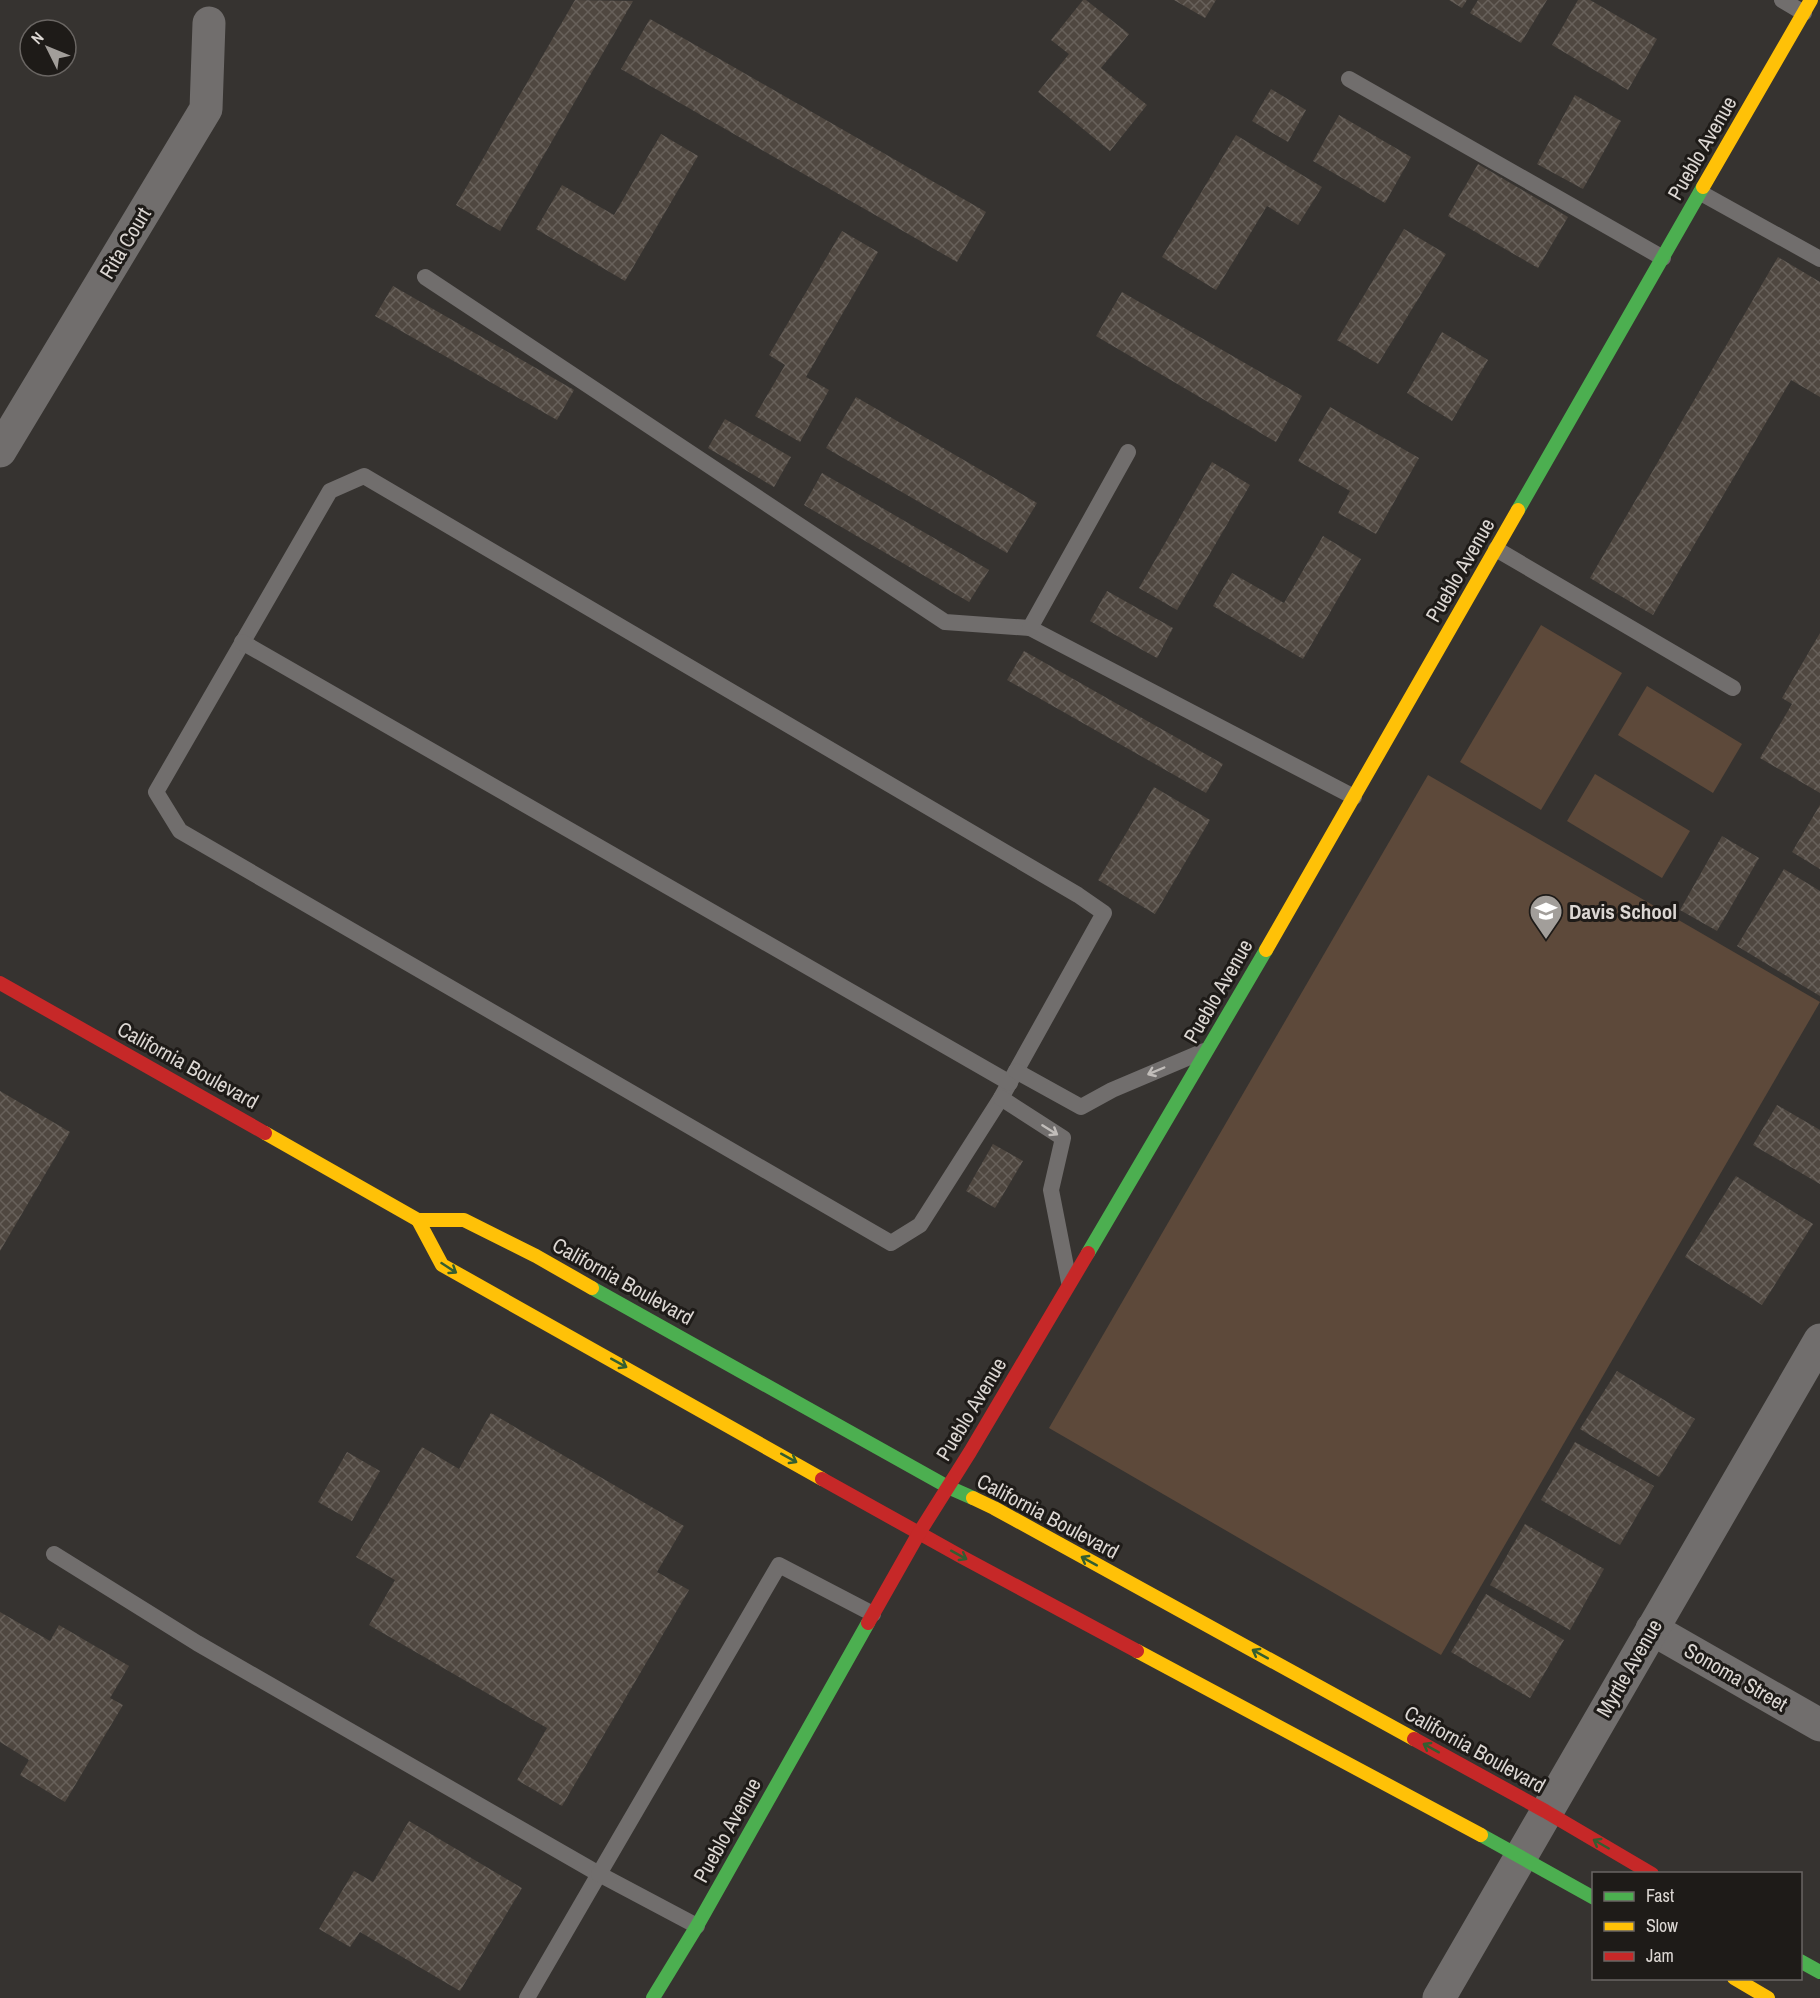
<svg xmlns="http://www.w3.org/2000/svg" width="1820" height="1998" font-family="'Archivo Narrow',sans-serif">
	<defs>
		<pattern id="building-cross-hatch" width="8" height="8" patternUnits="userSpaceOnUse" patternTransform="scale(1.5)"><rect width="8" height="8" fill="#4f4740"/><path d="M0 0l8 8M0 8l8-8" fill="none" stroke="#68615b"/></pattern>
	</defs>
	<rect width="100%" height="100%" fill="#363330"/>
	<g fill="#5d493a">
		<path d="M 1541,625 L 1622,673 L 1541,810 L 1460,762 Z"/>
		<path d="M 1647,686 L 1742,744 L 1713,793 L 1618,735 Z"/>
		<path d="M 1595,774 L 1690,831 L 1662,878 L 1567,821 Z"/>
		<path d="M 1428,775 L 1820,1002 L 1441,1655 L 1049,1428 Z"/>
	</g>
	<g fill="url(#building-cross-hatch)">
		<path d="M 575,0 L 633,1 L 500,231 L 456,205 Z"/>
		<path d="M 1083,0 L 1086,0 L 1129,34 L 1101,68 L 1147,105 L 1110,151 L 1038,92 L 1069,54 L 1051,40 Z"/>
		<path d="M 1174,0 L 1216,0 L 1205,18 Z"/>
		<path d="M 1449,0 L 1467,0 L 1462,8 Z"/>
		<path d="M 1478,0 L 1547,0 L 1521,43 L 1470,13 Z"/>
		<path d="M 1578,0 L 1590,0 L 1657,39 L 1628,90 L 1552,45 Z"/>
		<path d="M 650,19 L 986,212 L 957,262 L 621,69 Z"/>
		<path d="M 1271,89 L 1306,110 L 1288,142 L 1252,121 Z"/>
		<path d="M 1575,95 L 1621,121 L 1583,189 L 1537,164 Z"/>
		<path d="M 1339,115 L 1411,157 L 1385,203 L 1313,161 Z"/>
		<path d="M 661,134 L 698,156 L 625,281 L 536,229 L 562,185 L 614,215 Z"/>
		<path d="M 1236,135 L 1322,187 L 1298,225 L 1267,206 L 1216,290 L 1162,257 Z"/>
		<path d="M 1478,164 L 1568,217 L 1538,268 L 1448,216 Z"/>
		<path d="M 1404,229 L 1446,254 L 1378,364 L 1337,340 Z"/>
		<path d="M 842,231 L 878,252 L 806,377 L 829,390 L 800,442 L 755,416 L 785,365 L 769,355 Z"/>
		<path d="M 1778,257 L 1820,282 L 1820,397 L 1791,380 L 1653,615 L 1590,578 Z"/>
		<path d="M 393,286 L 574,390 L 557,420 L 375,316 Z"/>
		<path d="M 1122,292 L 1302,396 L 1276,442 L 1096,336 Z"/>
		<path d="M 1442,332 L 1488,360 L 1452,421 L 1407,393 Z"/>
		<path d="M 856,397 L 1037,503 L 1007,553 L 826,448 Z"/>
		<path d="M 1330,407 L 1419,458 L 1376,534 L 1338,513 L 1350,491 L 1298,461 Z"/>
		<path d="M 725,419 L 791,457 L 774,487 L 708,448 Z"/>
		<path d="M 1212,462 L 1250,485 L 1177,610 L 1139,588 Z"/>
		<path d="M 822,473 L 989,570 L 969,602 L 804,505 Z"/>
		<path d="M 1323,536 L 1361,559 L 1303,659 L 1213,606 L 1232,573 L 1284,603 Z"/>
		<path d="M 1107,591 L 1173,628 L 1157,658 L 1090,621 Z"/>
		<path d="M 1820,633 L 1820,793 L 1760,758 L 1792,704 L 1782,698 Z"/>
		<path d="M 1024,651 L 1223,764 L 1206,793 L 1007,680 Z"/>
		<path d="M 1154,787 L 1210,820 L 1155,914 L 1098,880 Z"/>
		<path d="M 1820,805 L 1820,869 L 1792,852 Z"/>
		<path d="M 1722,836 L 1759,858 L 1717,931 L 1680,910 Z"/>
		<path d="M 1784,869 L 1820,891 L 1820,996 L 1737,946 Z"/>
		<path d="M 0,1091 L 70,1132 L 0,1251 Z"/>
		<path d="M 1777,1105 L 1820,1130 L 1820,1184 L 1753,1145 Z"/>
		<path d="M 993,1144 L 1023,1161 L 995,1208 L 966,1191 Z"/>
		<path d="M 1736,1176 L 1813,1224 L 1762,1305 L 1685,1257 Z"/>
		<path d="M 1617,1371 L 1695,1419 L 1659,1477 L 1580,1429 Z"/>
		<path d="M 491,1413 L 684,1526 L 657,1572 L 689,1590 L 562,1806 L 517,1780 L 547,1728 L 369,1625 L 395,1580 L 356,1557 L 422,1447 L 459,1469 Z"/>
		<path d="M 1575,1442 L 1654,1486 L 1620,1545 L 1541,1500 Z"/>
		<path d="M 347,1452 L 380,1471 L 352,1521 L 318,1502 Z"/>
		<path d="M 1525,1524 L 1604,1569 L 1570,1630 L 1490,1585 Z"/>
		<path d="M 1486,1594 L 1564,1640 L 1530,1698 L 1451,1652 Z"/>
		<path d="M 0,1612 L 50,1641 L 59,1625 L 129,1666 L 110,1698 L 123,1705 L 65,1802 L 20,1775 L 29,1760 L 0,1742 Z"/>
		<path d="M 409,1821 L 522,1888 L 460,1991 L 360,1932 L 350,1947 L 319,1929 L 354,1871 L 373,1882 Z"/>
	</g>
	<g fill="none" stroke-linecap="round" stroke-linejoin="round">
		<g stroke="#716e6d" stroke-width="16">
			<path d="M 1782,0 L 1804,13"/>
			<path d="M 1349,79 L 1663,258"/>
			<path d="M 1701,193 L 1820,259"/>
			<path d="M 425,277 L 945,622 L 1030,628 L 1354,797"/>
			<path d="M 364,476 L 1078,895 L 1104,913 L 1001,1098 L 920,1225 L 891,1243 L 180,831 L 156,792 L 330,491 Z"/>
			<path d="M 1496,549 L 1733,688"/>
			<path d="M 1030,628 L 1128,452"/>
			<path d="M 242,642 L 1010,1083"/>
			<path d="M 1016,1071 L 1081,1107 L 1112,1090 L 1204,1051"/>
			<path d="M 1001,1098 L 1063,1138 L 1051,1190 L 1069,1282"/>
			<path d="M 54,1554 L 197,1643 L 599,1874 L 527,1998"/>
			<path d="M 697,1926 L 599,1874 L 779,1565 L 873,1614"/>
		</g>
		<g stroke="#716e6d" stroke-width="33">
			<path d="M 0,451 L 206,109 L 209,23"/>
			<path d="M 1652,1629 L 1820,1725"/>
			<path d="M 1439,1998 L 1820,1340"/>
		</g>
		<g stroke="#4caf50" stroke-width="14">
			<path d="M 1518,510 L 1703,187"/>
			<path d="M 1088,1253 L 1266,950"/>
			<path d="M 592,1288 L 948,1487 L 973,1498"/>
			<path d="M 1481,1835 L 1594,1898"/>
			<path d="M 1800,1961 L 1820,1972"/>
			<path d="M 653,1998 L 697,1926 L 868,1623"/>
		</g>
		<g stroke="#ffc107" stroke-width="14">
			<path d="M 1703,187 L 1811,0"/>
			<path d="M 1266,950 L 1518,510"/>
			<path d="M 265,1133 L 418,1220 L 464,1220 L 536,1256 L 592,1288"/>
			<path d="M 418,1220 L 442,1265 L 822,1479"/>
			<path d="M 973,1498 L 994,1508 L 1414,1739"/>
			<path d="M 1137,1651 L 1481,1835"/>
			<path d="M 1734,1978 L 1768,1998"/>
		</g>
		<g stroke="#c62828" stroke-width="14">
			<path d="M 0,983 L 265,1133"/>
			<path d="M 822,1479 L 962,1557 L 1137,1651"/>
			<path d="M 868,1623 L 919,1533 L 970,1452 L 1088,1253"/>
			<path d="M 1414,1739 L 1545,1811 L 1652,1874"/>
		</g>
	</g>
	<defs><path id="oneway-shaft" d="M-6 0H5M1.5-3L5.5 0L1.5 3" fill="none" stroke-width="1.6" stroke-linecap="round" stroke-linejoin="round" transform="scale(1.5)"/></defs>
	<g stroke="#c1bdba">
		<use href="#oneway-shaft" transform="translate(1156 1071) rotate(157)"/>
		<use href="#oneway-shaft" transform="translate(1050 1130) rotate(32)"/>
	</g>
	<g stroke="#335e31">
		<use href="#oneway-shaft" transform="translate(449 1268) rotate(33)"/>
		<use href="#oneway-shaft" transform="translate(619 1363) rotate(29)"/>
		<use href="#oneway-shaft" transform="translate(789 1458) rotate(29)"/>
		<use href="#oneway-shaft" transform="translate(959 1555) rotate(29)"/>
		<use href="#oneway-shaft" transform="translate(1089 1561) rotate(-151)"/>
		<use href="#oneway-shaft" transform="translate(1260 1654) rotate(-151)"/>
		<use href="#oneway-shaft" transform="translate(1431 1748) rotate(-151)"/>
		<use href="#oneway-shaft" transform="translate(1601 1844) rotate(-150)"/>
	</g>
	<defs>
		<symbol id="school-pin" viewBox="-11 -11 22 30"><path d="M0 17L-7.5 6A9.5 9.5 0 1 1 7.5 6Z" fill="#a29e9a" stroke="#1e1b18"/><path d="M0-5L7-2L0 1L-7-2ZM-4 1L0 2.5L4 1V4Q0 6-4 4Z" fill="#fff"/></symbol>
	</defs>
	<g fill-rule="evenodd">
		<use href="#school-pin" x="1527" y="892" width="38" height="52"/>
	</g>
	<g text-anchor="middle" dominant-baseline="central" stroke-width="6" stroke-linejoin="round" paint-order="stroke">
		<g font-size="21" fill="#dcd7d3" stroke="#1e1b18">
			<text transform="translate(1702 148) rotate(-60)">Pueblo Avenue</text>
			<text transform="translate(125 243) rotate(-59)">Rita Court</text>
			<text transform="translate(1460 570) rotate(-60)">Pueblo Avenue</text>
			<text transform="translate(1218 991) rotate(-60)">Pueblo Avenue</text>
			<text transform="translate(188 1065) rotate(29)">California Boulevard</text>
			<text transform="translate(623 1281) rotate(29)">California Boulevard</text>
			<text transform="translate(971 1409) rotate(-59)">Pueblo Avenue</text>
			<text transform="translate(1048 1516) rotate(28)">California Boulevard</text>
			<text transform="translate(1629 1668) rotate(-60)">Myrtle Avenue</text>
			<text transform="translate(1736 1677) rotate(30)">Sonoma Street</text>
			<text transform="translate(1475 1749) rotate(29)">California Boulevard</text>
			<text transform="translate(727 1830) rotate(-61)">Pueblo Avenue</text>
		</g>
		<g font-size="21" font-weight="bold" fill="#dcd7d3" stroke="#1e1b18" text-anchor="start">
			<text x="1569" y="911">Davis School</text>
		</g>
	</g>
	<rect x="1592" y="1872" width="210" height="108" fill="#1e1b18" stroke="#6a6663" stroke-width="1.5"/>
	<rect x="1604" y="1892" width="30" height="9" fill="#4caf50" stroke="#6a6663" stroke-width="1.5"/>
	<text x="1646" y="1902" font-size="18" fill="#dcd7d3">Fast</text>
	<rect x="1604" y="1922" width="30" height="9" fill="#ffc107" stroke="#6a6663" stroke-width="1.5"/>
	<text x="1646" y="1932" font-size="18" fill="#dcd7d3">Slow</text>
	<rect x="1604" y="1952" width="30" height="9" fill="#c62828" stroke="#6a6663" stroke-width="1.5"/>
	<text x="1646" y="1962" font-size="18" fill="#dcd7d3">Jam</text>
	<g transform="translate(48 48) rotate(313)"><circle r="28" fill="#1e1b18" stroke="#6a6663" stroke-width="1.5"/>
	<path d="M0-4.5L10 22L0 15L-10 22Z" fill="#a29e9a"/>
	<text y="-9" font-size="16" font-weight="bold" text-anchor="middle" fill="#dcd7d3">N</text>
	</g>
</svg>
